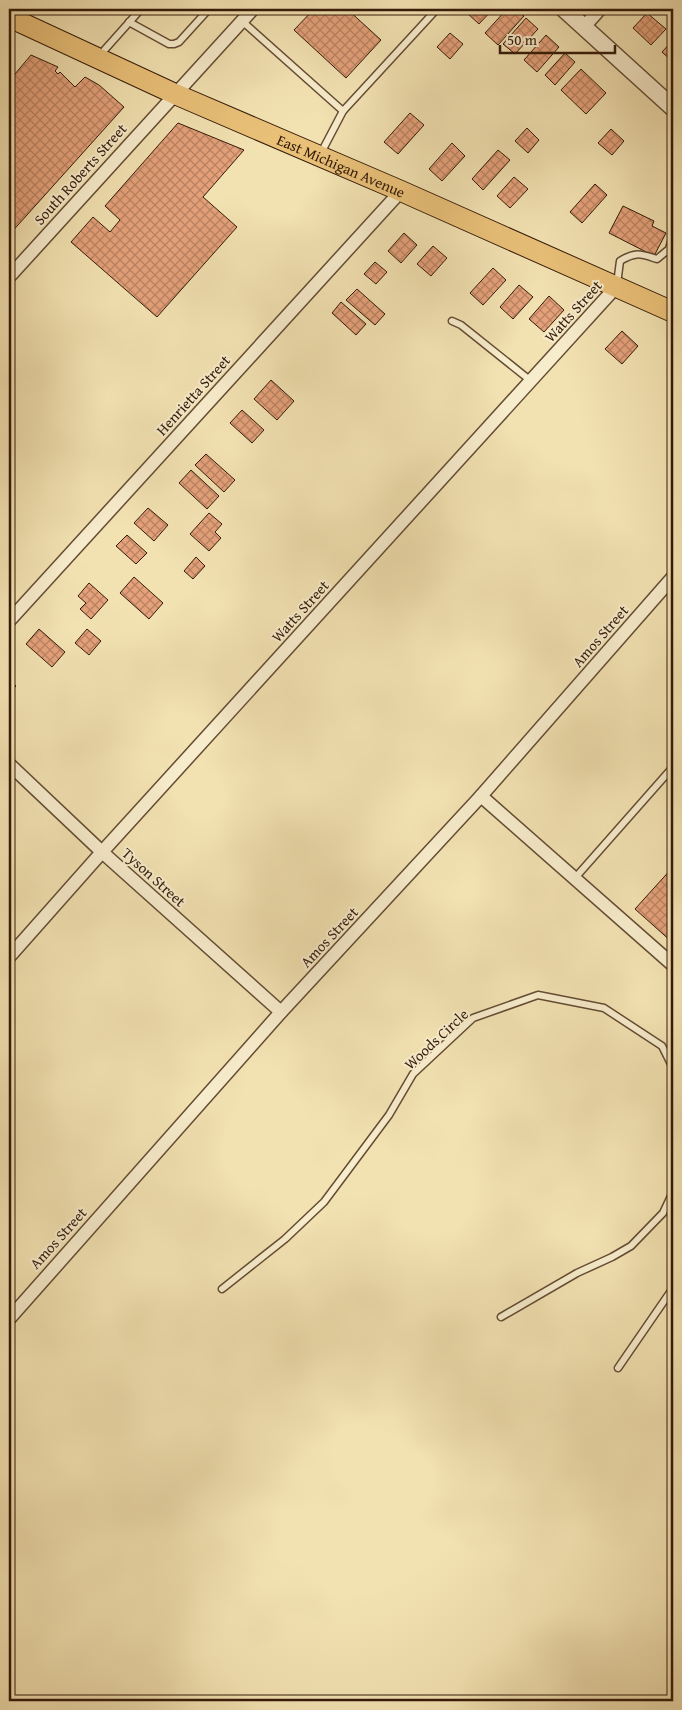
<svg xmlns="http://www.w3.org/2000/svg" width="682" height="1710" font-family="'Gentium Book Plus',serif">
	<defs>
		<pattern id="building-cross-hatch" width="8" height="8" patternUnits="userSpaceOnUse" patternTransform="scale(1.25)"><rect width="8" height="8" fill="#e4a17a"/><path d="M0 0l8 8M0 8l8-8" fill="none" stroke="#ba8262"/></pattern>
	</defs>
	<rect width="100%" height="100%" fill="#f2e1b1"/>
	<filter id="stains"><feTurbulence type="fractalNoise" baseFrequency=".004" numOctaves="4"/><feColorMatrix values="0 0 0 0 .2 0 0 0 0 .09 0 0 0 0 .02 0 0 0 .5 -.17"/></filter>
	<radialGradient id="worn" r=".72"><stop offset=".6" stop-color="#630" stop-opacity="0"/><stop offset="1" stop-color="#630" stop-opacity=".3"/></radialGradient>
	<g fill="url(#building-cross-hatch)" stroke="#341a09">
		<path d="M 314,9 L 347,9 L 381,40 L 346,78 L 294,30 Z"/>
		<path d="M 471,9 L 493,9 L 479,24 L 467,13 Z"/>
		<path d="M 507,9 L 515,9 L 524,16 L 498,45 L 485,33 Z"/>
		<path d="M 647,13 L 666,29 L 651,45 L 633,28 Z"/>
		<path d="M 526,18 L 538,29 L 515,54 L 503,44 Z"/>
		<path d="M 450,33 L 463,44 L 450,59 L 437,47 Z"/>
		<path d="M 546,35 L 559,47 L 537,72 L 524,60 Z"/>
		<path d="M 673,40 L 673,62 L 662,52 Z"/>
		<path d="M 565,53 L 575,62 L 555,85 L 545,75 Z"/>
		<path d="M 31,55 L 58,67 L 55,71 L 58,74 L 60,72 L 75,87 L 85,77 L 99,85 L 124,107 L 9,235 L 9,131 L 13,126 L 9,122 L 9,81 Z"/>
		<path d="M 581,69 L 606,93 L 586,114 L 561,90 Z"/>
		<path d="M 410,113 L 424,125 L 398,154 L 384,142 Z"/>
		<path d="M 178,123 L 244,150 L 203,197 L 237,227 L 157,317 L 71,242 L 93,217 L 110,232 L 120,220 L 105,206 Z"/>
		<path d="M 527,128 L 539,140 L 528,153 L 515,141 Z"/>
		<path d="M 611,129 L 624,141 L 612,155 L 598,143 Z"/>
		<path d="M 452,143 L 465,156 L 442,181 L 429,169 Z"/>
		<path d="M 498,150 L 510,160 L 483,190 L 472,179 Z"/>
		<path d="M 514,177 L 528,189 L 510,208 L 497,196 Z"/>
		<path d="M 595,184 L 607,195 L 582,223 L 570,212 Z"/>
		<path d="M 623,206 L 654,221 L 652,226 L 666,233 L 654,256 L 609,233 Z"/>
		<path d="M 404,233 L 417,245 L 401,263 L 388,251 Z"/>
		<path d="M 433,246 L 447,258 L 431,276 L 417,264 Z"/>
		<path d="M 375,262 L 387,272 L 376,284 L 364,274 Z"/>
		<path d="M 493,268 L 506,280 L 483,305 L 470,293 Z"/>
		<path d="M 519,285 L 533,297 L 513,319 L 500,307 Z"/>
		<path d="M 357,289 L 385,314 L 375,325 L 346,300 Z"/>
		<path d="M 549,296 L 564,310 L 544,332 L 529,319 Z"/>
		<path d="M 341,302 L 366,324 L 356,335 L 332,313 Z"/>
		<path d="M 622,331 L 638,346 L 622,364 L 605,349 Z"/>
		<path d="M 271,380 L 294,401 L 277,420 L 254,399 Z"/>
		<path d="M 242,410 L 264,430 L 252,443 L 230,423 Z"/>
		<path d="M 206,454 L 235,480 L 224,492 L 195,465 Z"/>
		<path d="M 191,470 L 219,496 L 207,509 L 179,483 Z"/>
		<path d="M 148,508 L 168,525 L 154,541 L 134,523 Z"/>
		<path d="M 209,513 L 222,524 L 215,532 L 221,538 L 209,551 L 190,534 Z"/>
		<path d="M 127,535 L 147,553 L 136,564 L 116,546 Z"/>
		<path d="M 196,557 L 205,566 L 193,579 L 184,571 Z"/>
		<path d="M 134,577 L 163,603 L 149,619 L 120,593 Z"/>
		<path d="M 89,583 L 108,600 L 91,619 L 80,609 L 86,603 L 78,596 Z"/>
		<path d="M 39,629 L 65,652 L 52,667 L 26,644 Z"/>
		<path d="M 87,629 L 101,641 L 89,655 L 75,643 Z"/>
		<path d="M 9,679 L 16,686 L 9,694 Z"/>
		<path d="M 673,867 L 673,943 L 635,909 Z"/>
	</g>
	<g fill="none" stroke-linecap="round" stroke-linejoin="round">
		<defs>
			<g id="service">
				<path d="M 22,21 L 28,9"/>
				<path d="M 242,21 L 343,111"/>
				<path d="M 129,22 L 169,44 L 174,44 L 179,42 L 209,9"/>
				<path d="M 100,55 L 141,9"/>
				<path d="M 321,153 L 343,111 L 437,9"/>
				<path d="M 617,284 L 620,261 C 636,251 641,254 657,259 L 669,249 L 673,235"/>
				<path d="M 452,321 L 461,325 L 531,381"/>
				<path d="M 575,878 L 673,767"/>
				<path d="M 222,1289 L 285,1239 L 324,1202 L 389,1115 L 413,1074 L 473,1018 L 538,995 L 604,1008 L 662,1046 L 673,1068"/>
				<path d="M 501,1317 L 577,1273 L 612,1257 L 631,1246 L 663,1213 L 673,1192"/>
				<path d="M 618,1368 L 673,1288"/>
			</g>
			<g id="minor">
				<path d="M 584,27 L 600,9"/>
				<path d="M 9,277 L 253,9"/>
				<path d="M 9,621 L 401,191"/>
				<path d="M 9,764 L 102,852 L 281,1012"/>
				<path d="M 481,796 L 673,965"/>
				<path d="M 9,957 L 102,852 L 616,287"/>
				<path d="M 9,1319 L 281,1012 L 481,796 L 673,577"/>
			</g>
			<path id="tertiary" d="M 564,9 L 673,108"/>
			<g id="primary">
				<path id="s1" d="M 9,17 L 175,94 L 401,191 L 673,312"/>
			</g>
		</defs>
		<use href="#service" stroke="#644c33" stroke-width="9"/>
		<use href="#minor" stroke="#644c33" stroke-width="15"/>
		<use href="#tertiary" stroke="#644c33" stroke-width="19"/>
		<use href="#primary" stroke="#341a09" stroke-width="22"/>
		<use href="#service" stroke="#f7eccc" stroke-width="6"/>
		<use href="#minor" stroke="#f7eccc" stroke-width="12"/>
		<use href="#tertiary" stroke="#f7eccc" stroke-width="16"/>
		<use href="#primary" stroke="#e9c078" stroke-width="20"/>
	</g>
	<g text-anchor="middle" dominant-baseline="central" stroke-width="4" stroke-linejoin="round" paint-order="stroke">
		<g font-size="15" fill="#341a09" stroke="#f7eccc">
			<text stroke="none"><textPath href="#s1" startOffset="364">East Michigan Avenue</textPath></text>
			<text transform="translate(80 174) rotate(-48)">South Roberts Street</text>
			<text transform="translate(573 311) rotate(-48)">Watts Street</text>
			<text transform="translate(193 395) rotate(-48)">Henrietta Street</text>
			<text transform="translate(300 611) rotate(-48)">Watts Street</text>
			<text transform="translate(600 636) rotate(-49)">Amos Street</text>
			<text transform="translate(154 877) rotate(42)">Tyson Street</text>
			<text transform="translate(329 937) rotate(-47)">Amos Street</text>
			<text transform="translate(436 1039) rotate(-43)">Woods Circle</text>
			<text transform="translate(58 1238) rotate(-48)">Amos Street</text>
		</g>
	</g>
	<rect width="682" height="1710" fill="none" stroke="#f2e1b1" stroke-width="30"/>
	<rect x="10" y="10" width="662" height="1690" fill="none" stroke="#341a09" stroke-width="2.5"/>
	<rect x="15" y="15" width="652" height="1680" fill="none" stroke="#341a09"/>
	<path d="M500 45v8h115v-8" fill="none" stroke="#341a09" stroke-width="2.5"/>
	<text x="507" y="45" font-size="15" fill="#341a09" stroke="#f7eccc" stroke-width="4" paint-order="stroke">50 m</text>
	<rect width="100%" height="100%" filter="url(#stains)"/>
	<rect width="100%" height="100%" fill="url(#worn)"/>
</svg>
